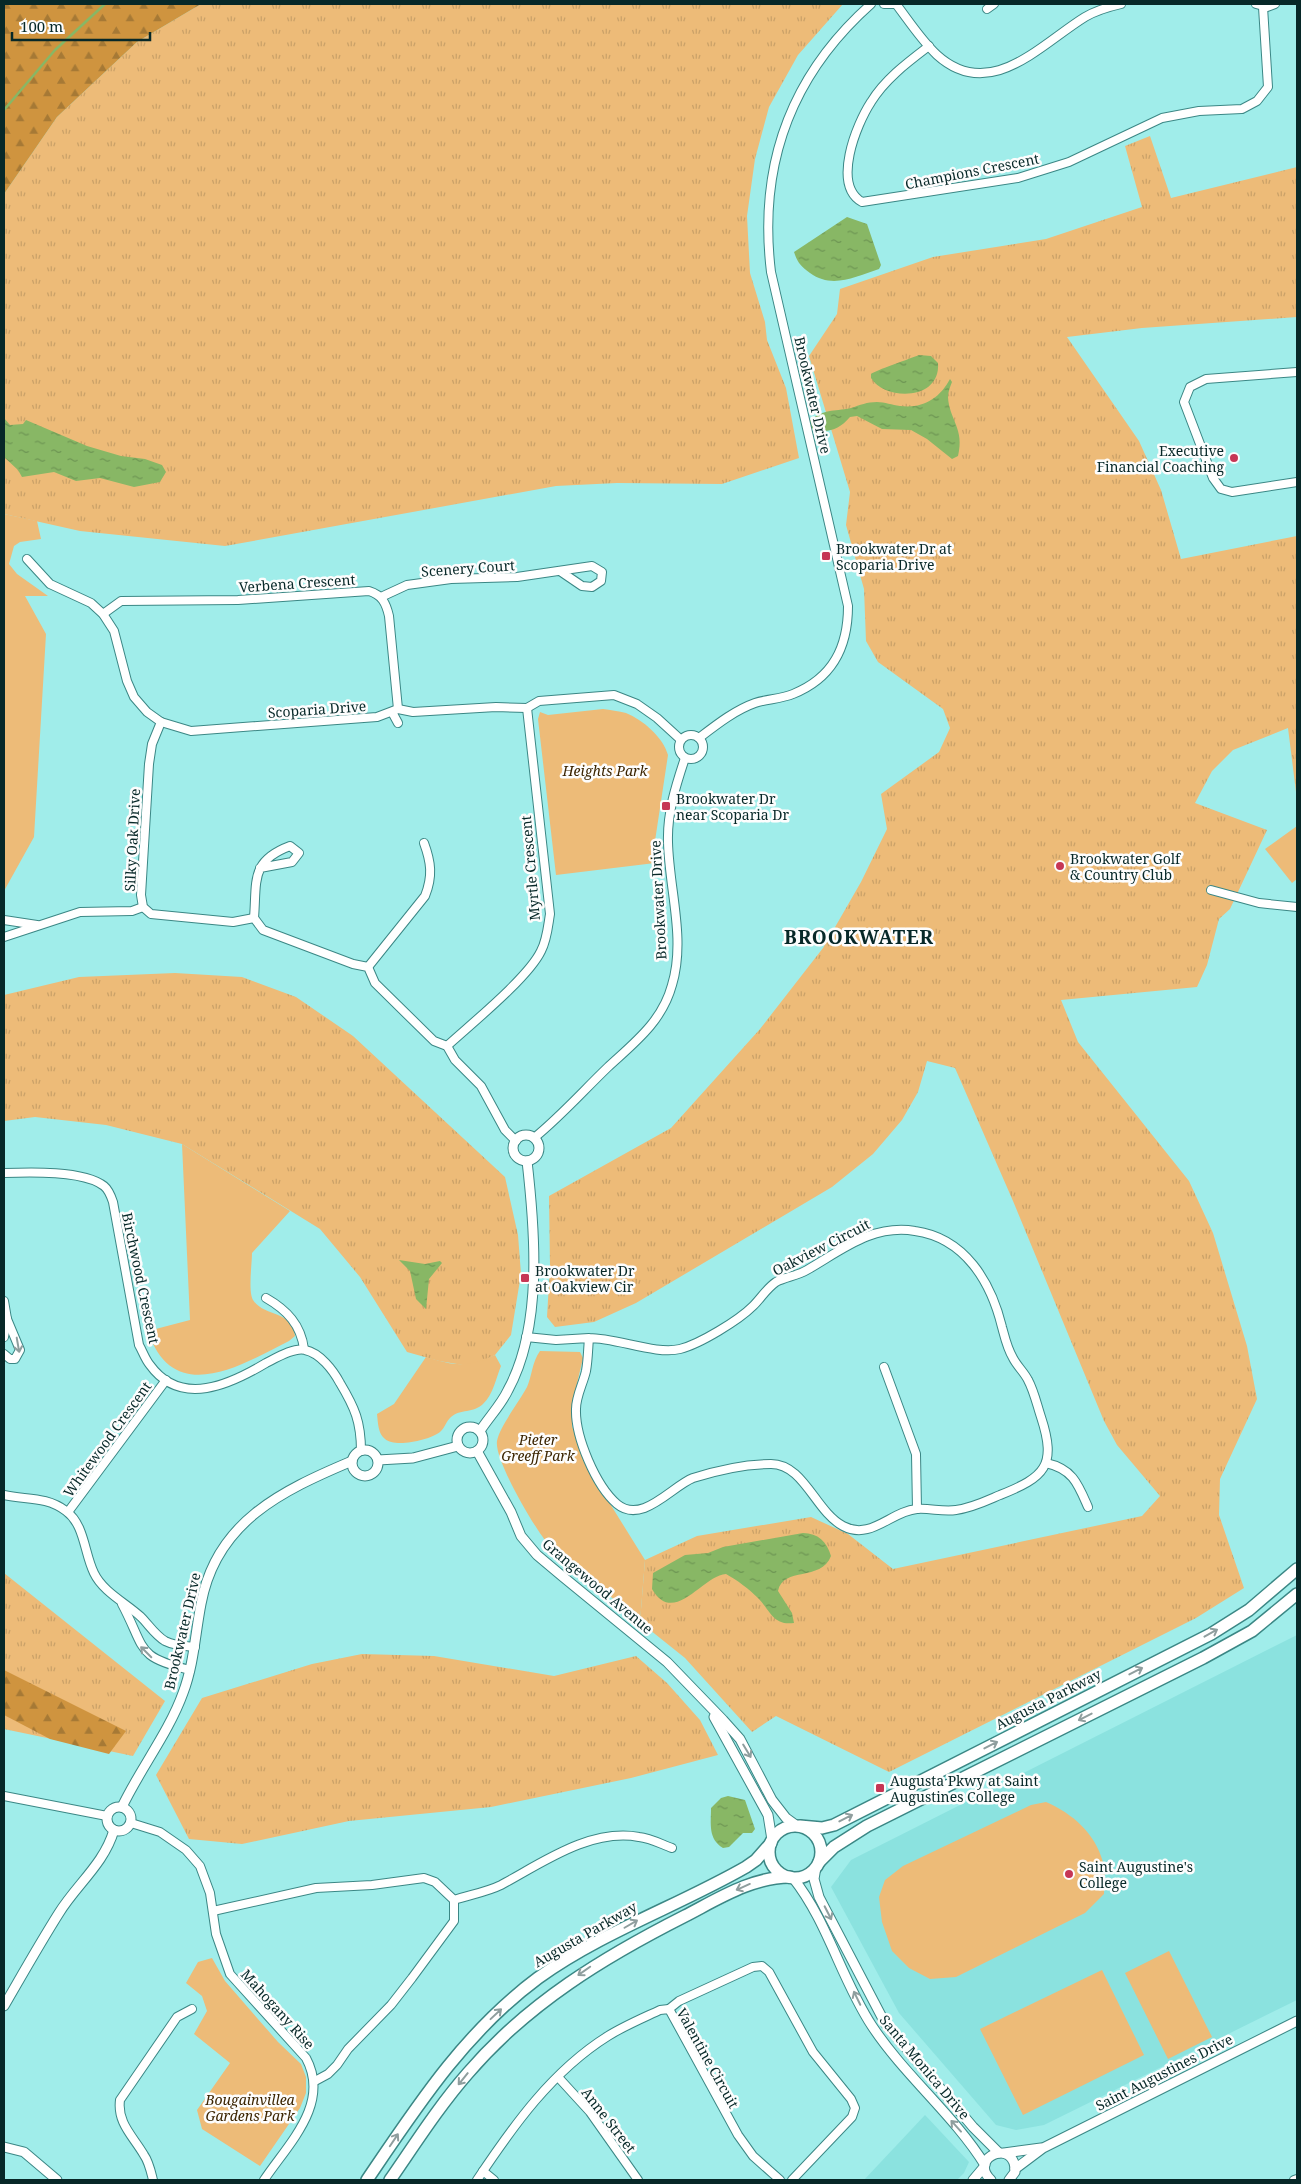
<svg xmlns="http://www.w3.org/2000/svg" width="1301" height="2184" font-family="'Noto Serif',serif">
	<defs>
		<pattern id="grass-tufts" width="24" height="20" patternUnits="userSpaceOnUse" patternTransform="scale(1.25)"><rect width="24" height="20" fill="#edbb78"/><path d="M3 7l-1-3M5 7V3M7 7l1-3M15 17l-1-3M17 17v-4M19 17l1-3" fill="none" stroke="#caa168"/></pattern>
		<pattern id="forest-firs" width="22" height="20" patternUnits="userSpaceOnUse" patternTransform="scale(1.25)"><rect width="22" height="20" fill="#cf943f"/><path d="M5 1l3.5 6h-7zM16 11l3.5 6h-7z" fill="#a67935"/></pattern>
		<pattern id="water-ripples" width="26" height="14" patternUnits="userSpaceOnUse" patternTransform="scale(1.25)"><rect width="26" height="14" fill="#88b765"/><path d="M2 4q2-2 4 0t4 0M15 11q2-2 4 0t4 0" fill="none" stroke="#6d9553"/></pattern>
	</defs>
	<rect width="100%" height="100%" fill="#a0edea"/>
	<g fill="#8be2df">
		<path d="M 1297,1635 L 1297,2000 L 1044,2125 L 1016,2130 L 996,2125 L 899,2013 L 831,1887 L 851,1860 Z"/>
		<path d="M 925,2115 L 969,2162 L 964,2173 L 957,2180 L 864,2180 Z"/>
	</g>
	<g fill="url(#grass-tufts)">
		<path d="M 201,4 L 843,4 L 798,55 L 769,107 L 755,159 L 747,216 L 750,273 L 765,322 L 767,340 L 786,388 L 799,458 L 722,484 L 617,483 L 556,486 L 225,546 L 80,531 L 4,514 L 4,194 L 57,117 L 137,42 Z"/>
		<path d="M 1150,136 L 1171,198 L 1297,167 L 1297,317 L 1142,328 L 1067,337 L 1139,441 L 1161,490 L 1181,559 L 1297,536 L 1297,800 L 1288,728 L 1233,750 L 1212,771 L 1195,803 L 1267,830 L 1230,909 L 1219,919 L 1207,965 L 1197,987 L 1061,1000 L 1078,1042 L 1189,1181 L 1213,1233 L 1247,1346 L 1257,1399 L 1220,1479 L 1219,1515 L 1244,1588 L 1196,1618 L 889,1772 L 776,1716 L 752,1732 L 685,1658 L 640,1622 L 645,1560 L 697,1536 L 811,1517 L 848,1534 L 893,1569 L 1142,1516 L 1160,1496 L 1117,1445 L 1104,1421 L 1013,1201 L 955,1068 L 927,1061 L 918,1092 L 902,1120 L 873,1154 L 832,1187 L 636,1303 L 594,1322 L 555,1327 L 547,1317 L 550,1266 L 549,1196 L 671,1128 L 760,1029 L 823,948 L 861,882 L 887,829 L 881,794 L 939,752 L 950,728 L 943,709 L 878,662 L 866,641 L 864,589 L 846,525 L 850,492 L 809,356 L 837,314 L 840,289 L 933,257 L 1046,239 L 1142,207 L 1125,146 Z"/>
		<path d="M 175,973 L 242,977 L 296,997 L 353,1036 L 505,1177 L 518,1235 L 521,1274 L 511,1335 L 495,1355 L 475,1365 L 463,1365 L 439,1361 L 407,1352 L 360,1277 L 320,1229 L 182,1144 L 106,1125 L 35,1117 L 4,1121 L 4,995 L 79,977 Z"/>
		<path d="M 4,1573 L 165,1701 L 133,1756 L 4,1729 Z"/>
		<path d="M 362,1654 L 434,1656 L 554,1676 L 636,1656 L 667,1683 L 700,1720 L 718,1755 L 631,1778 L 491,1807 L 349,1821 L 242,1844 L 189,1839 L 156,1775 L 202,1698 L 312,1664 Z"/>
	</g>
	<g fill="url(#forest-firs)">
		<path d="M 4,4 L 201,4 L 137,42 L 57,117 L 4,194 Z"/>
		<path d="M 4,1670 L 126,1731 L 109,1754 L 50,1739 L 4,1715 Z"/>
	</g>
	<g fill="#edbb78">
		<path d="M 4,514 L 37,521 L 41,539 L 20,542 L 14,546 L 9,564 L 17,574 L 48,596 L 25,596 L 46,634 L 34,837 L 4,891 Z"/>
		<path d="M 603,709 C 610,710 619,711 626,713 C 643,720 663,737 668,755 L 655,841 L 655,863 L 556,875 L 538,719 L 540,712 L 548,715 Z"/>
		<path d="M 1297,826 L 1297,879 L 1292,883 L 1265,849 Z"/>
		<path d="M 182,1144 L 290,1211 L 252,1253 C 252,1264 248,1291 253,1300 C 264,1317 293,1310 295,1336 L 289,1341 C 242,1365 173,1408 148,1331 L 190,1320 Z"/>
		<path d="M 540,1351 L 580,1352 L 583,1358 L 572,1405 L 572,1426 L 580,1450 L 594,1478 L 645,1560 L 640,1622 L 545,1540 C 533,1525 494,1459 497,1441 C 500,1426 519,1402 527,1387 C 532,1376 532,1362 540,1351 Z"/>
		<path d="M 495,1355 L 501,1366 C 496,1378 493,1395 483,1404 C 474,1413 460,1409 451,1417 C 446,1421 445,1428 440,1432 C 430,1440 395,1448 385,1439 C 378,1434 378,1423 377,1414 L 394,1404 L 426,1357 C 456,1366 466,1368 495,1355 Z"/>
		<path d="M 1046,1802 C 1073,1814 1095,1833 1103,1862 C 1106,1872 1104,1884 1104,1894 L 1085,1913 L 956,1977 L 930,1979 L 909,1968 L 892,1951 L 882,1922 L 879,1897 L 885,1880 L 903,1866 L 1031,1805 Z"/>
		<path d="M 1169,1951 L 1212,2037 L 1168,2059 L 1125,1973 Z"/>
		<path d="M 212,1958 L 225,1981 L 278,2042 L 301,2064 L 306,2077 L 306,2093 L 300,2108 L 260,2166 L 202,2129 L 197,2110 L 230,2063 L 194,2034 L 207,2011 L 202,1996 L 186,1983 L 198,1962 Z"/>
		<path d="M 1102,1970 L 1144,2055 L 1023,2115 L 980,2029 Z"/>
	</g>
	<g fill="url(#water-ripples)">
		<path d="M 847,217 L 867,224 L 881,265 L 879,269 C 855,277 832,289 810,273 C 801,266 798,264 794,252 Z"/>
		<path d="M 919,355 L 931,356 L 938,363 C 941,401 885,401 871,378 L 871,374 C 874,371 912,358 919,355 Z"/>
		<path d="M 950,379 L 952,382 C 950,387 948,392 948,397 C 949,419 965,429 958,456 L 952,459 L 927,439 L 911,430 L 882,429 L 857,416 L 850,417 C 838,431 826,434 809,428 L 808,422 C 825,408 832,412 851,408 C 860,405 867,402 877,402 C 885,402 892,405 900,406 C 923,409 940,398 950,379 Z"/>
		<path d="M 4,418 L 10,425 L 23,424 L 26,420 L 87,446 L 121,456 L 145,459 L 162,465 L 166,472 L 160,482 L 134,487 L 100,478 L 76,481 L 54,472 L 22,477 L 18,470 L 4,457 Z"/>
		<path d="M 399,1260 L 425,1264 L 440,1261 L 442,1263 L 429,1279 L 426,1309 L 416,1299 L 410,1271 Z"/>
		<path d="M 803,1533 C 818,1533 827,1542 831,1556 C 821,1582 783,1566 778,1591 L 792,1613 L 794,1623 C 773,1626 770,1610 758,1598 C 749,1589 737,1580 726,1574 C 703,1575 674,1627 652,1589 L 653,1573 L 685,1555 L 708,1553 L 723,1547 Z"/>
		<path d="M 728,1796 L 745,1800 L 755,1829 L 752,1833 L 743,1833 L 729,1847 L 723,1848 C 708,1839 711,1824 711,1808 L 721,1798 Z"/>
	</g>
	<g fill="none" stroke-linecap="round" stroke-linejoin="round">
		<path stroke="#88b765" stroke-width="2.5" d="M 4,110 L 55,50 L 105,4"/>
		<defs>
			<g id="minor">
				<path d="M 884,4 L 896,4"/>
				<path d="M 896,4 C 909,21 921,40 937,55 C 990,103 1041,44 1085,17 C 1097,10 1108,7 1121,4"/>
				<path d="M 1256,4 L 1267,7 L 1275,4"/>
				<path d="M 987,9 L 994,4"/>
				<path d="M 929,46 C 908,62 885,79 871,102 C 856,125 832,185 862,202 L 1018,178 L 1069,162 L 1162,118 L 1199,111 L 1242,109 L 1257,101 L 1268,87 L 1263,7"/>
				<path d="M 1297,372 L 1206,379 L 1190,387 L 1184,402 L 1213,478 L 1221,489 L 1232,492 L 1297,482"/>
				<path d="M 27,559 L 50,584 L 91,603 L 103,614 L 114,631 L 127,681 L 134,697 L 147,712 L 161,722 L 191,731 L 377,717 L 398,709 L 413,712 L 496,707 L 527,708 L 539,701 L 614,695 L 637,704 L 657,718 L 680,739"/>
				<path d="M 381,597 L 407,585 L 451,579 L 517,577 L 592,566 L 602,572 L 601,581 L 592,587 L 582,586 L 560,571"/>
				<path d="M 103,614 L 121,601 L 238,600 L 369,591 C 382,595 386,603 389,616 L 398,709"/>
				<path d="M 392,712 L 398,723"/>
				<path d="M 161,722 L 152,744 L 149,764 L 141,895 L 143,907 L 151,914 L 233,922 L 254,918 L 263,930 L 353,964 L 368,967 L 375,983 L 434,1041 L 447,1046 L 455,1060 L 481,1086 L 505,1130 L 516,1141"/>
				<circle cx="691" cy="747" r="12"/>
				<path d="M 699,738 C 716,725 735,710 755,703 C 767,699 781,699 793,694 C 833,678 848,647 848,606 L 771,272 C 758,165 790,76 871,4"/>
				<path d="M 1211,890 L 1259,903 L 1297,907"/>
				<path d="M 254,918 C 257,881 250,861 290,846 L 299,853 L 292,862 L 260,868"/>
				<path d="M 4,920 L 37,925"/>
				<path d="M 4,937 L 80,912 L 132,911 L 143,907"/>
				<path d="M 368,967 L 425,896 C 433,876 431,862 424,843"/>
				<path d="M 447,1046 C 471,1024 528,978 541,951 C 547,940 548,926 550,914 L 527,708"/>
				<path d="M 534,1138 C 561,1116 583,1091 608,1067 C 634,1043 662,1022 672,985 C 686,939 669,889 668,842 C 667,813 676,785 685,758"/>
				<path d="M 4,1173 C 28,1172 84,1170 104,1186 C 109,1190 111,1196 113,1202 L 139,1345 C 143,1352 145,1359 150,1365 C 181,1408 231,1384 266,1363 C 276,1358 294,1347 305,1350 C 320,1353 333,1370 340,1383 C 355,1408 361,1422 361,1451"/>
				<path d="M 266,1298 C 287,1310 301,1325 304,1349"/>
				<path d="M 4,1301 L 7,1319 L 20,1350 L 15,1359 L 10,1359 L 4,1354"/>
				<path d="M 4,1337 L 7,1319"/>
				<path d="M 526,1337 L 556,1340 L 589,1338 C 588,1349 588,1360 586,1371 C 583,1384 576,1396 576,1409 C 575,1437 596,1486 617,1504 C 642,1525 672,1486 693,1478 C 718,1470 744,1464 771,1464 C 804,1464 815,1511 843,1526 C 871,1541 891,1511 917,1509 C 930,1508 943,1512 956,1510 C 972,1508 986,1501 1000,1495 C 1045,1477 1057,1466 1041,1417 C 1037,1405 1034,1391 1028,1380 C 1024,1372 1017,1366 1013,1358 C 1007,1348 1005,1338 1002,1327 C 991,1282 965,1238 915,1231 C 872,1224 842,1250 807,1270 C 797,1276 785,1277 776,1282 C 767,1288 761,1298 753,1306 C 739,1320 700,1344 680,1349 C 656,1355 617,1338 589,1338"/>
				<path d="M 884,1367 L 916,1454 L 917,1509"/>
				<path d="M 1046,1463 C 1073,1469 1078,1484 1088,1507"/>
				<path d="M 4,1495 C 26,1500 46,1496 66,1511 C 85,1525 84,1553 94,1573 C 103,1592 126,1603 141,1617 C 149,1625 155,1635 165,1641 C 175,1646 185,1646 195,1647"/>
				<path d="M 68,1512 L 166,1380"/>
				<path d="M 122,1604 C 146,1649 135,1657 190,1670"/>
				<path d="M 4,1796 L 107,1816"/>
				<path d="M 131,1823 L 160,1832 L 186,1850 L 200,1866 L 210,1893 L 216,1934 L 230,1974 L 306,2058 C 331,2104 288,2144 264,2180"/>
				<path d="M 454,1900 C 469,1895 487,1892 501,1885 C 542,1863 590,1828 639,1837 C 650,1838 661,1844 672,1848"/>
				<path d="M 213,1911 L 316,1888 L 372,1885 L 424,1878 L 435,1882 L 454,1900 L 454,1921 L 412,1978 L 391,2005 L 348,2049 L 337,2065 L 328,2074 L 315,2081"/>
				<path d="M 669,2009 L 679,2001 L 753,1967 L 762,1966 L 769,1972 L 813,2052 L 851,2099 L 855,2108 L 852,2117 L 792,2180"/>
				<path d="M 558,2077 L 590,2112 L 638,2180"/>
				<path d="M 483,2171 L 494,2180"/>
				<path d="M 153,2180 C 151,2172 149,2162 144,2155 C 133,2136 117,2123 120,2100 L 177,2017 L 192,2009"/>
				<path d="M 477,2180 C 513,2126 552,2071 608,2036 C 624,2026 643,2018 660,2010 L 669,2009 L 738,2135 L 753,2156 L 780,2180"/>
				<path d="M 1294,2180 L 1297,2179"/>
			</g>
			<g id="tertiary">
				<circle cx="526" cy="1148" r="13"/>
				<circle cx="470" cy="1440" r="13"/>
				<path d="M 480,1431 C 489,1417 501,1405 508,1390 C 543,1326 535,1231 527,1161"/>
				<circle cx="365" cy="1463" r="13"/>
				<path d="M 477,1451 L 511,1512 L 521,1536 L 537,1555 L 562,1576 L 667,1662 L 723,1720 L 740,1739 L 772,1800 L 786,1818 L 797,1826"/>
				<path d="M 378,1460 L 413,1458 L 458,1446"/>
				<path d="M 714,1717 L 768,1815 L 772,1840"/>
				<circle cx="119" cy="1819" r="12"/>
				<path d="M 122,1807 C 140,1769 169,1732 183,1693 C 194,1664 195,1635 201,1604 C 216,1522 281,1491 352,1461"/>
				<path d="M 816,1867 L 814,1879 L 819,1897 L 885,2023 L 973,2127 L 999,2153"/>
				<path d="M 793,1878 C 828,1922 841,1979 872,2026 C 905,2076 953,2114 985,2165"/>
				<path d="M 4,2006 C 22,1975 40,1943 59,1913 C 77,1884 104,1864 114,1830"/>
				<path d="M 4,2147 L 24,2152 L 57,2180"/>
				<path d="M 1004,2153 L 1041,2148"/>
				<path d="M 1015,2169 L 1043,2148 L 1297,2021"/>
				<path d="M 973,2180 L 984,2167"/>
				<path d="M 991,2180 C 967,2157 1016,2137 1015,2172 L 1009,2180"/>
			</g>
			<g id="primary">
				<path d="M 800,1826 L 822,1828 L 834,1825 L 1211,1634 L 1249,1610 L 1297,1569"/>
				<circle cx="795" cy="1852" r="26"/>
				<path d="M 819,1862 L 834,1847 L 867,1826 L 1203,1658 L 1252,1631 L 1297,1594"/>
				<path d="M 367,2180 C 417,2106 465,2032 538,1978 C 602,1932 678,1906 746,1867 L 756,1860 L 771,1843"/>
				<path d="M 390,2180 C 415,2144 439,2106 468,2073 C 528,2003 604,1957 685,1916 C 718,1899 752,1877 790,1877"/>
			</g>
		</defs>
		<use href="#minor" stroke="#3b8785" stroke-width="10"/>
		<use href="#tertiary" stroke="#3b8785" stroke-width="11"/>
		<use href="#primary" stroke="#3b8785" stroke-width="14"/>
		<use href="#minor" stroke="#fff" stroke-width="8"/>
		<use href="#tertiary" stroke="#fff" stroke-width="9"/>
		<use href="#primary" stroke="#fff" stroke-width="11"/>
	</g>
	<defs><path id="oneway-shaft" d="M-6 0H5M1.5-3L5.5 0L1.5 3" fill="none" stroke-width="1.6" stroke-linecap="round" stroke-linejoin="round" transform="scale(1.25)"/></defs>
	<g stroke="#8f9e9e">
		<use href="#oneway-shaft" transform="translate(18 1345) rotate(80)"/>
		<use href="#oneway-shaft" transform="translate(1211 1633) rotate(-29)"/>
		<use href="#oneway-shaft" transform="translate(146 1652) rotate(-135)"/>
		<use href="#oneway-shaft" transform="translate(1136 1671) rotate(-27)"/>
		<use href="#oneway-shaft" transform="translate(1085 1717) rotate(153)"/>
		<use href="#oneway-shaft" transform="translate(991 1745) rotate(-27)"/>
		<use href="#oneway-shaft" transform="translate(747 1751) rotate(59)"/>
		<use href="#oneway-shaft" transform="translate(846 1818) rotate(-27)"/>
		<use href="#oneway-shaft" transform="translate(743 1887) rotate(156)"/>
		<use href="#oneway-shaft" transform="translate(828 1913) rotate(63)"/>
		<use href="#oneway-shaft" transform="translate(631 1924) rotate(-30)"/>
		<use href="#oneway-shaft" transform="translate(584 1971) rotate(145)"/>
		<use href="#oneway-shaft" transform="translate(857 1998) rotate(-116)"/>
		<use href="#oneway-shaft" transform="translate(496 2014) rotate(-43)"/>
		<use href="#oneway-shaft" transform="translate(463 2079) rotate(129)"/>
		<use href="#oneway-shaft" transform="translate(956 2126) rotate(-132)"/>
		<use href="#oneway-shaft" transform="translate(394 2140) rotate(-56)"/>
	</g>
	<g fill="#c63655" stroke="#fdfdfd" stroke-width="2">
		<circle cx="1234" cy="458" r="5"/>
		<rect x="821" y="551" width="10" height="10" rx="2.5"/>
		<rect x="661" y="801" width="10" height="10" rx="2.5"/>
		<circle cx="1060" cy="866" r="5"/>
		<rect x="520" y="1273" width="10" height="10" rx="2.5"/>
		<rect x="875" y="1783" width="10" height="10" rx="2.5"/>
		<circle cx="1069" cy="1874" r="5"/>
	</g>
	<g text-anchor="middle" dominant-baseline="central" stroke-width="5" stroke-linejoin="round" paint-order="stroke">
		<g font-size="14" fill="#072828" stroke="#fdfdfd">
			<text transform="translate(972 171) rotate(-11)">Champions Crescent</text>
			<text transform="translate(813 395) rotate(77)">Brookwater Drive</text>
			<text transform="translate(468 568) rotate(-4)">Scenery Court</text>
			<text transform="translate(297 583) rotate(-4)">Verbena Crescent</text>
			<text transform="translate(317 709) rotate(-4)">Scoparia Drive</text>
			<text transform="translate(132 840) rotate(-87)">Silky Oak Drive</text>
			<text transform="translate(530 868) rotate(-95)">Myrtle Crescent</text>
			<text transform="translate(658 900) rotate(-93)">Brookwater Drive</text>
			<text transform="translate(821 1247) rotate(-27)">Oakview Circuit</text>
			<text transform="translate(141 1278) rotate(78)">Birchwood Crescent</text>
			<text transform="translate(107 1439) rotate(-54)">Whitewood Crescent</text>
			<text transform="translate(598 1586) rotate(40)">Grangewood Avenue</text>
			<text transform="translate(182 1631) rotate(-77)">Brookwater Drive</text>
			<text transform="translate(1048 1699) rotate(-27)">Augusta Parkway</text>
			<text transform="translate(585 1934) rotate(-30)">Augusta Parkway</text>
			<text transform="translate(278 2009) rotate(48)">Mahogany Rise</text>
			<text transform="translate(708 2058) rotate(61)">Valentine Circuit</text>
			<text transform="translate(925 2067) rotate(50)">Santa Monica Drive</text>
			<text transform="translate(1164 2072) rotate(-27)">Saint Augustines Drive</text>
			<text transform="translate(609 2120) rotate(52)">Anne Street</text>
		</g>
		<g font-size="14" fill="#072828" stroke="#fdfdfd" text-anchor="start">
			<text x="1224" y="450" text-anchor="end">Executive<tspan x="1224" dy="16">Financial Coaching</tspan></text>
			<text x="836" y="548">Brookwater Dr at<tspan x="836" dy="16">Scoparia Drive</tspan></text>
			<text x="676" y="798">Brookwater Dr<tspan x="676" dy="16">near Scoparia Dr</tspan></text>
			<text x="1070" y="858">Brookwater Golf<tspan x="1070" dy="16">&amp; Country Club</tspan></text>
			<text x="535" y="1270">Brookwater Dr<tspan x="535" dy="16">at Oakview Cir</tspan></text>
			<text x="890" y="1780">Augusta Pkwy at Saint<tspan x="890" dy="16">Augustines College</tspan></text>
			<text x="1079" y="1866">Saint Augustine's<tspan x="1079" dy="16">College</tspan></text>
		</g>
		<g font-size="14" font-style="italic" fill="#3b2400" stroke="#fdfdfd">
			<text x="605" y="770">Heights Park</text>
			<text x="538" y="1439">Pieter<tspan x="538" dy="16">Greeff Park</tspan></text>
			<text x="250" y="2099">Bougainvillea<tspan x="250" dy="16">Gardens Park</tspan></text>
		</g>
		<g font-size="19" font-weight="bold" letter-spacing="1" fill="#072828" stroke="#fdfdfd">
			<text x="859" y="937">BROOKWATER</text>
		</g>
	</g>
	<rect width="1301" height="2184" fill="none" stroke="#072828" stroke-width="10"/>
	<path d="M12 32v8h138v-8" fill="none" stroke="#072828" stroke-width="2.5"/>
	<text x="20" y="32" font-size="15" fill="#072828" stroke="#fdfdfd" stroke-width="4" paint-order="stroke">100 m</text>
</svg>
